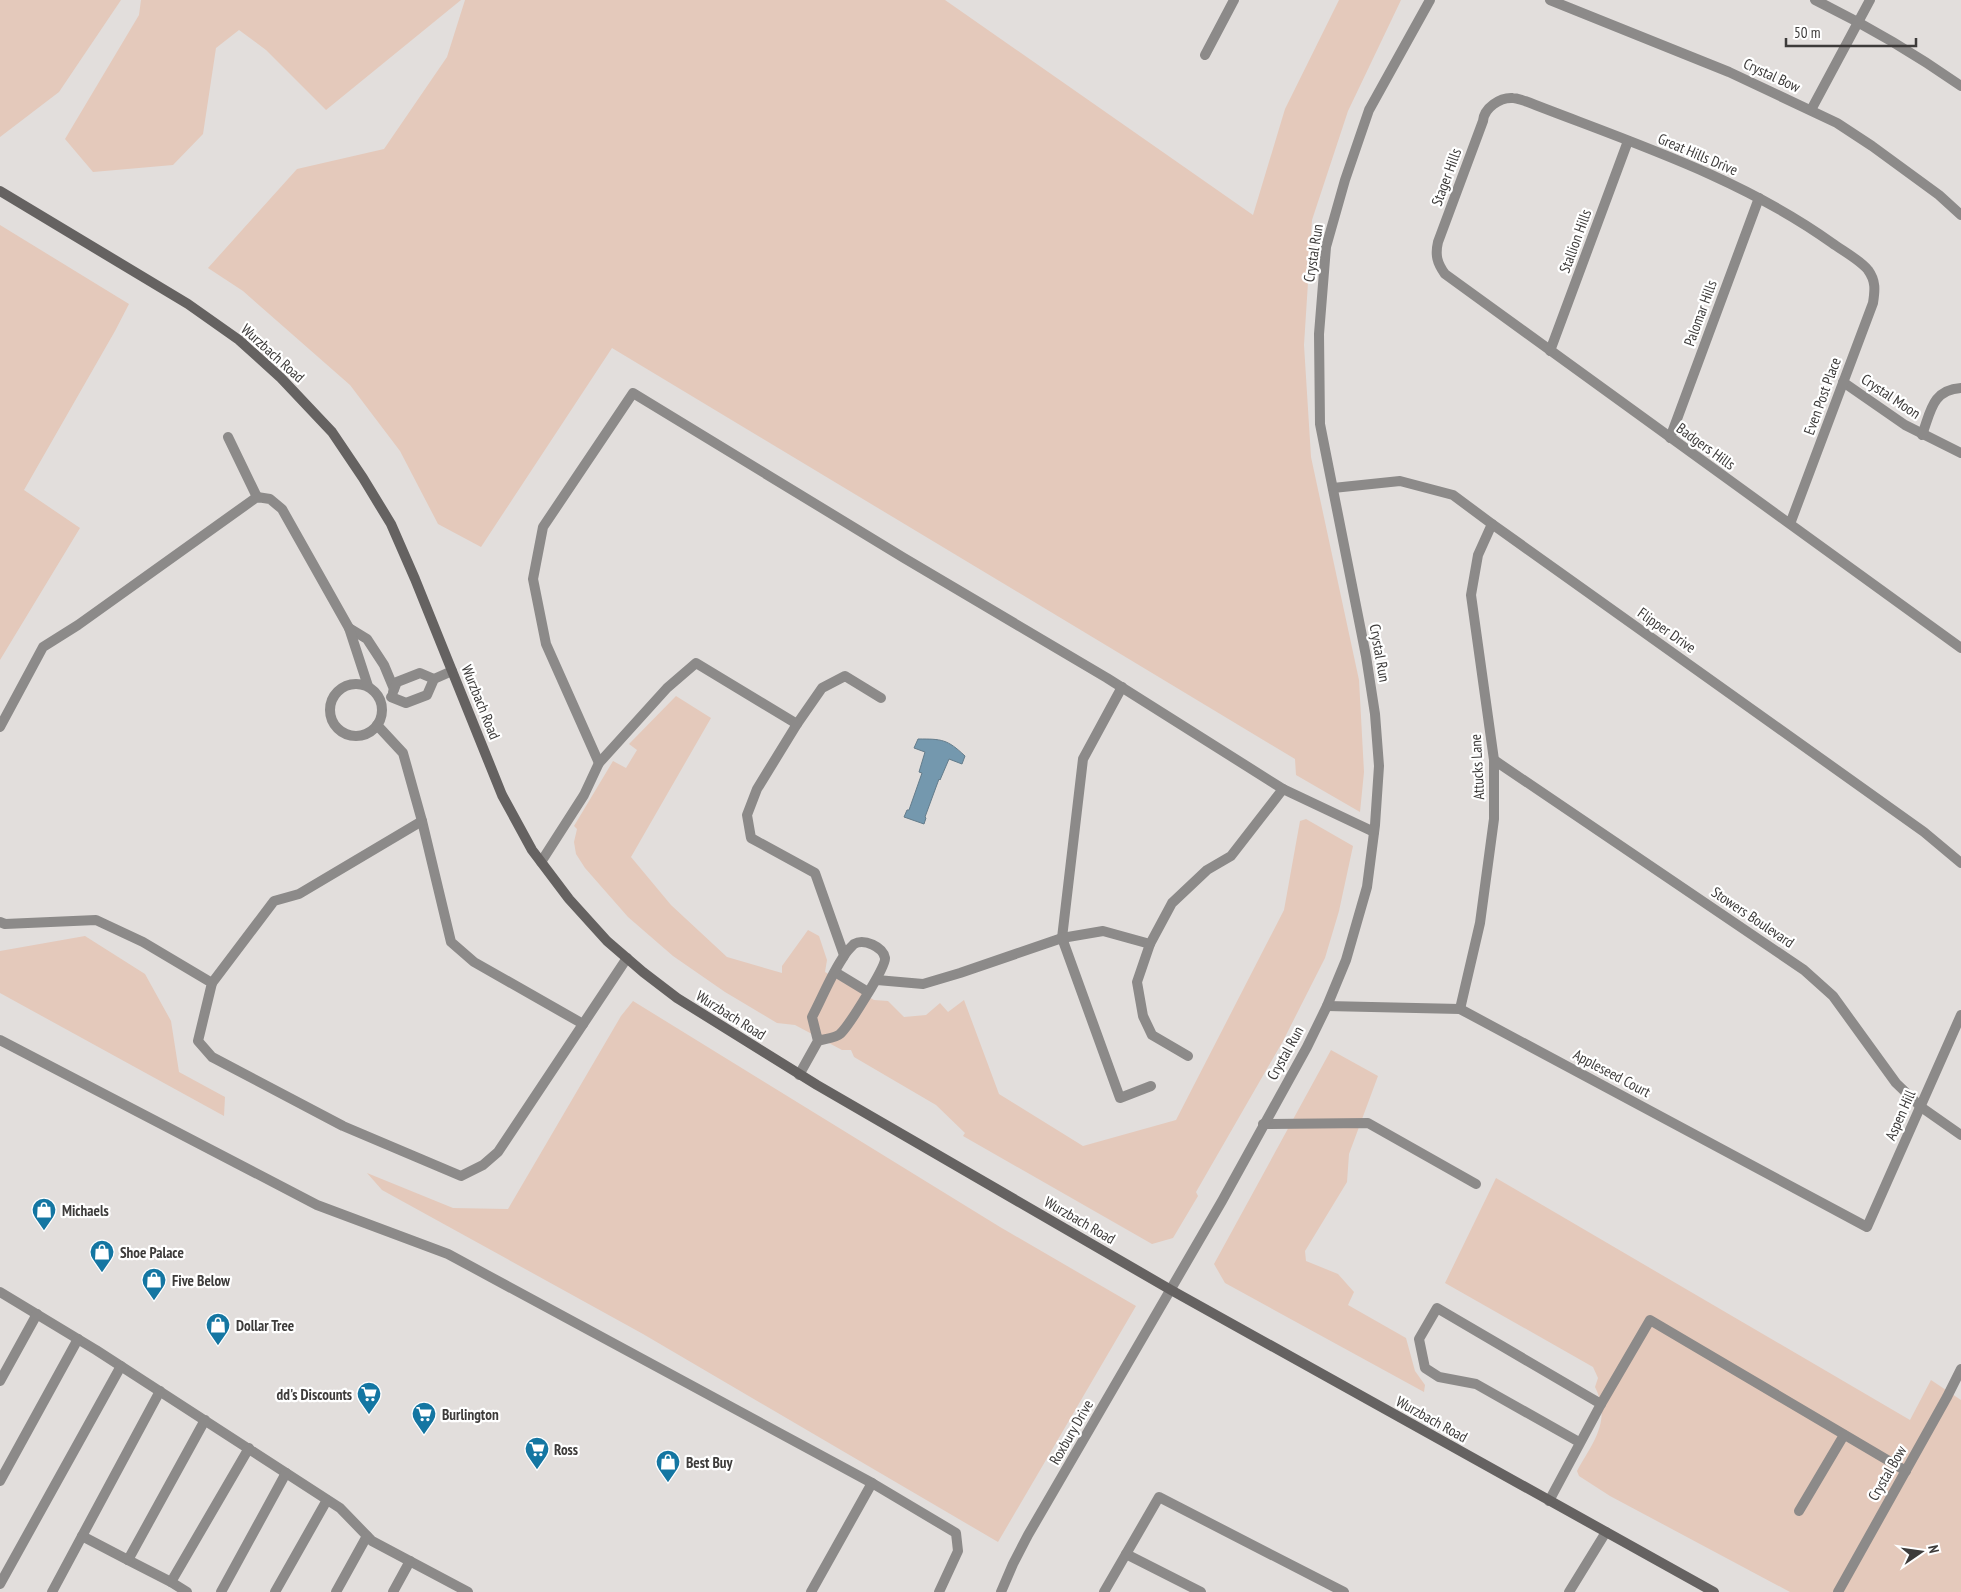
<svg xmlns="http://www.w3.org/2000/svg" width="1961" height="1592" font-family="'PT Sans Narrow',sans-serif">
	<rect width="100%" height="100%" fill="#e2dedc"/>
	<g fill="#e4c9bb">
		<path d="M 0,0 L 121,0 L 59,92 L 0,137 Z"/>
		<path d="M 141,0 L 461,0 L 326,110 L 266,50 L 239,30 L 216,48 L 203,134 L 173,165 L 93,172 L 65,139 L 139,15 Z"/>
		<path d="M 465,0 L 945,0 L 1253,215 L 1285,109 L 1339,0 L 1401,0 L 1348,111 L 1312,220 L 1304,345 L 1311,457 L 1359,680 L 1364,772 L 1360,812 L 1296,775 L 1295,759 L 612,348 L 481,547 L 438,524 L 400,451 L 350,385 L 243,291 L 208,268 L 297,169 L 384,149 L 447,57 Z"/>
		<path d="M 0,225 L 129,304 L 115,331 L 24,490 L 80,528 L 0,660 Z"/>
		<path d="M 676,696 L 711,718 L 631,857 L 671,905 L 727,957 L 782,973 L 782,966 L 808,930 L 819,936 L 827,960 L 825,972 L 874,1000 L 888,1001 L 904,1017 L 926,1015 L 940,1003 L 948,1012 L 964,1000 L 999,1094 L 1083,1146 L 1176,1120 L 1284,910 L 1300,821 L 1306,819 L 1353,846 L 1339,911 L 1325,958 L 1283,1041 L 1196,1192 L 1198,1196 L 1173,1238 L 1152,1244 L 963,1136 L 965,1133 L 936,1105 L 854,1057 L 851,1050 L 842,1050 L 795,1025 L 777,1023 L 725,992 L 673,956 L 628,917 L 585,868 L 576,854 L 574,842 L 577,829 L 574,826 L 613,761 L 626,768 L 637,750 L 629,744 Z"/>
		<path d="M 85,936 L 145,974 L 171,1021 L 179,1072 L 225,1097 L 224,1116 L 0,993 L 0,951 Z"/>
		<path d="M 633,1001 L 1000,1227 L 1136,1306 L 998,1542 L 643,1334 L 382,1190 L 367,1173 L 453,1208 L 508,1209 L 621,1016 Z"/>
		<path d="M 1331,1050 L 1378,1076 L 1349,1154 L 1347,1182 L 1305,1251 L 1306,1261 L 1338,1274 L 1354,1292 L 1348,1305 L 1406,1338 L 1415,1371 L 1425,1385 L 1424,1392 L 1225,1283 L 1214,1264 Z"/>
		<path d="M 1496,1178 L 1910,1420 L 1931,1380 L 1961,1400 L 1961,1592 L 1790,1592 L 1610,1496 L 1579,1476 L 1577,1471 C 1593,1442 1612,1421 1595,1387 L 1598,1378 L 1593,1367 L 1445,1283 Z"/>
	</g>
	<path fill="#7498ae" stroke="#647c8b" d="M 918,739 C 942,739 947,739 965,756 L 962,764 L 949,759 L 940,780 L 939,779 L 925,817 L 926,818 L 924,824 L 904,817 L 907,810 L 909,810 L 922,773 L 919,772 L 925,752 L 914,748 Z"/>
	<g fill="none" stroke-linecap="round" stroke-linejoin="round">
		<g stroke="#8c8a89" stroke-width="10">
			<path d="M 228,437 L 257,497"/>
			<path d="M 349,628 L 367,639 L 384,665 L 394,689"/>
			<circle cx="356" cy="710" r="26"/>
			<path d="M 1122,687 L 1083,759 L 1062,938 L 1120,1098 L 1151,1086"/>
			<path d="M 393,692 L 397,682 L 420,673 L 434,679"/>
			<path d="M 391,697 L 406,703 L 427,695 L 434,679 L 452,671"/>
			<path d="M 797,724 L 822,688 L 845,676 L 881,698"/>
			<path d="M 377,725 L 403,753 L 422,821 L 451,942 L 474,962 L 583,1024"/>
			<path d="M 0,727 L 43,647 L 78,625 L 257,497 L 270,499 L 282,509 L 349,628 L 368,686"/>
			<path d="M 599,763 L 546,644 L 533,579 L 543,527 L 633,393 L 904,558 L 1107,678 L 1283,789"/>
			<path d="M 541,862 L 584,795 L 599,763 L 667,688 L 696,663 L 797,724 L 757,789 L 747,815 L 751,838 L 815,873 L 844,955"/>
			<path d="M 0,922 L 5,924 L 96,920 L 143,942 L 212,983 L 198,1041 L 212,1057 L 343,1126 L 461,1176 L 483,1165 L 498,1152 L 627,958"/>
			<path d="M 1150,944 L 1137,982 L 1143,1016 L 1152,1035 L 1188,1056"/>
			<path d="M 835,972 L 868,992"/>
			<path d="M 877,980 L 923,984 L 960,973 L 1062,938 L 1103,931 L 1150,944 L 1172,903 L 1207,870 L 1231,856 L 1283,789 L 1374,832"/>
			<path d="M 212,983 L 274,901 L 299,894 L 422,821"/>
			<path d="M 0,1040 L 317,1205 L 448,1254 L 872,1483"/>
			<path d="M 799,1075 L 818,1041 L 812,1017 C 822,998 832,973 844,956 C 846,952 851,947 854,944 C 864,938 883,947 885,958 C 886,967 848,1027 840,1034 C 836,1038 824,1039 818,1041"/>
			<path d="M 1263,1124 L 1368,1123 L 1476,1184"/>
			<path d="M 0,1292 L 96,1350 L 340,1508 L 372,1541 L 468,1592"/>
			<path d="M 0,1381 L 37,1314"/>
			<path d="M 1601,1404 L 1650,1320 L 1906,1471"/>
			<path d="M 205,1420 L 128,1560 L 171,1582 L 249,1448"/>
			<path d="M 0,1481 L 78,1339"/>
			<path d="M 1549,1501 L 1601,1404 L 1437,1308 L 1419,1339 L 1425,1368 L 1439,1377 L 1476,1384 L 1579,1442"/>
			<path d="M 1799,1511 L 1844,1435"/>
			<path d="M 82,1536 L 128,1560"/>
			<path d="M 1126,1554 L 1201,1592"/>
			<path d="M 171,1582 L 187,1592"/>
			<path d="M 0,1584 L 121,1366"/>
			<path d="M 52,1592 L 160,1391"/>
			<path d="M 221,1592 L 286,1473"/>
			<path d="M 275,1592 L 327,1500"/>
			<path d="M 336,1592 L 367,1536"/>
			<path d="M 393,1592 L 410,1561"/>
			<path d="M 811,1592 L 872,1483 L 956,1533 L 958,1551 L 939,1592"/>
			<path d="M 1104,1592 L 1159,1497 L 1344,1592"/>
			<path d="M 1569,1592 L 1606,1532"/>
		</g>
		<g stroke="#8c8a89" stroke-width="10">
			<path d="M 1550,0 L 1729,72 L 1837,123 L 1872,146 L 1939,195 L 1961,215"/>
			<path d="M 1815,0 C 1866,25 1914,53 1961,86"/>
			<path d="M 1205,55 L 1234,0"/>
			<path d="M 1811,110 L 1870,0"/>
			<path d="M 1550,351 L 1628,141"/>
			<path d="M 1843,382 L 1905,425 L 1961,453"/>
			<path d="M 1922,435 C 1931,411 1932,390 1961,388"/>
			<path d="M 1670,438 L 1759,198"/>
			<path d="M 1333,488 L 1400,481 L 1453,495 L 1492,524 L 1924,832 L 1961,863"/>
			<path d="M 1790,524 L 1873,303 C 1875,290 1876,281 1868,270 C 1860,260 1843,251 1832,243 C 1740,177 1630,142 1525,101 C 1521,100 1517,98 1513,98 C 1500,97 1484,108 1483,121 L 1438,242 C 1435,255 1437,263 1445,274 L 1961,648"/>
			<path d="M 1494,760 L 1804,970 L 1833,996 L 1896,1083 L 1921,1107 L 1961,1135"/>
			<path d="M 1327,1006 L 1460,1009 L 1867,1227 L 1961,1015"/>
			<path d="M 1460,1009 L 1480,923 L 1494,819 L 1494,760 L 1471,595 L 1478,555 L 1492,524"/>
			<path d="M 1001,1592 L 1013,1564 L 1028,1535 L 1222,1201 L 1307,1047 L 1327,1006 L 1346,960 L 1367,887 L 1375,825 L 1379,766 L 1375,714 L 1366,656 L 1320,424 L 1319,334 L 1326,247 L 1345,180 L 1369,110 L 1430,0"/>
			<path d="M 1838,1592 L 1947,1397 L 1961,1369"/>
		</g>
		<path stroke="#656261" stroke-width="10" d="M 0,191 L 188,304 L 239,340 L 281,378 L 332,432 L 363,478 L 391,524 L 415,579 L 502,795 L 532,850 L 569,899 L 607,941 L 643,972 L 677,998 L 817,1085 L 1171,1290 L 1714,1592"/>
	</g>
	<defs>
		<symbol id="shop-pin" viewBox="-11 -11 22 30"><path d="M0 17L-7.5 6A9.5 9.5 0 1 1 7.5 6Z" fill="#1476a2" stroke="#fff"/><path d="M-5-2.5h2.3a2.7 3.5 0 0 1 5.4 0H5L5.5 6h-11ZM-1.5-2.5h3a1.5 2.3 0 0 0-3 0Z" fill="#fff"/></symbol>
		<symbol id="supermarket-pin" viewBox="-11 -11 22 30"><path d="M0 17L-7.5 6A9.5 9.5 0 1 1 7.5 6Z" fill="#1476a2" stroke="#fff"/><path d="M-6-5.5h2.5l.6 2H6L4.5 2H-2.5L-4.4-4H-6ZM-1.5 3.2a1.3 1.3 0 1 0 .1 0ZM3 3.2a1.3 1.3 0 1 0 .1 0Z" fill="#fff"/></symbol>
	</defs>
	<g fill-rule="evenodd">
		<use href="#shop-pin" x="30" y="1196" width="28" height="38"/>
		<use href="#shop-pin" x="88" y="1238" width="28" height="38"/>
		<use href="#shop-pin" x="140" y="1266" width="28" height="38"/>
		<use href="#shop-pin" x="204" y="1311" width="28" height="38"/>
		<use href="#supermarket-pin" x="355" y="1380" width="28" height="38"/>
		<use href="#supermarket-pin" x="410" y="1400" width="28" height="38"/>
		<use href="#supermarket-pin" x="523" y="1435" width="28" height="38"/>
		<use href="#shop-pin" x="654" y="1448" width="28" height="38"/>
	</g>
	<g text-anchor="middle" dominant-baseline="central" stroke-width="4.5" stroke-linejoin="round" paint-order="stroke">
		<g font-size="15" fill="#3d3b3a" stroke="#fff">
			<text transform="translate(1772 75) rotate(25)">Crystal Bow</text>
			<text transform="translate(1698 154) rotate(23)">Great Hills Drive</text>
			<text transform="translate(1446 177) rotate(-70)">Stager Hills</text>
			<text transform="translate(1575 241) rotate(-70)">Stallion Hills</text>
			<text transform="translate(1313 253) rotate(-81)">Crystal Run</text>
			<text transform="translate(1700 313) rotate(-70)">Palomar Hills</text>
			<text transform="translate(273 353) rotate(42)">Wurzbach Road</text>
			<text transform="translate(1822 396) rotate(-70)">Even Post Place</text>
			<text transform="translate(1891 396) rotate(34)">Crystal Moon</text>
			<text transform="translate(1706 446) rotate(36)">Badgers Hills</text>
			<text transform="translate(1667 630) rotate(35)">Flipper Drive</text>
			<text transform="translate(1380 653) rotate(80)">Crystal Run</text>
			<text transform="translate(481 702) rotate(68)">Wurzbach Road</text>
			<text transform="translate(1477 767) rotate(-93)">Attucks Lane</text>
			<text transform="translate(1753 917) rotate(34)">Stowers Boulevard</text>
			<text transform="translate(731 1015) rotate(32)">Wurzbach Road</text>
			<text transform="translate(1285 1053) rotate(-61)">Crystal Run</text>
			<text transform="translate(1612 1073) rotate(28)">Appleseed Court</text>
			<text transform="translate(1900 1115) rotate(-66)">Aspen Hill</text>
			<text transform="translate(1080 1220) rotate(30)">Wurzbach Road</text>
			<text transform="translate(1432 1419) rotate(29)">Wurzbach Road</text>
			<text transform="translate(1071 1432) rotate(-60)">Roxbury Drive</text>
			<text transform="translate(1887 1473) rotate(-60)">Crystal Bow</text>
		</g>
		<g font-size="15" font-weight="bold" fill="#3d3b3a" stroke="#fff" text-anchor="start">
			<text x="62" y="1210">Michaels</text>
			<text x="120" y="1252">Shoe Palace</text>
			<text x="172" y="1280">Five Below</text>
			<text x="236" y="1325">Dollar Tree</text>
			<text x="352" y="1394" text-anchor="end">dd's Discounts</text>
			<text x="442" y="1414">Burlington</text>
			<text x="554" y="1449">Ross</text>
			<text x="686" y="1462">Best Buy</text>
		</g>
	</g>
	<g transform="translate(1921 1552) rotate(77)" stroke="#ffffff" stroke-width="4" paint-order="stroke">
	<path d="M0-4L9 19L0 12L-9 19Z" fill="#3d3b3a"/>
	<text y="-8" font-size="14" font-weight="bold" text-anchor="middle" fill="#3d3b3a">N</text>
	</g>
	<path d="M1786 38v8h130v-8" fill="none" stroke="#3d3b3a" stroke-width="2.5"/>
	<text x="1794" y="38" font-size="15" fill="#3d3b3a" stroke="#ffffff" stroke-width="4" paint-order="stroke">50 m</text>
</svg>
